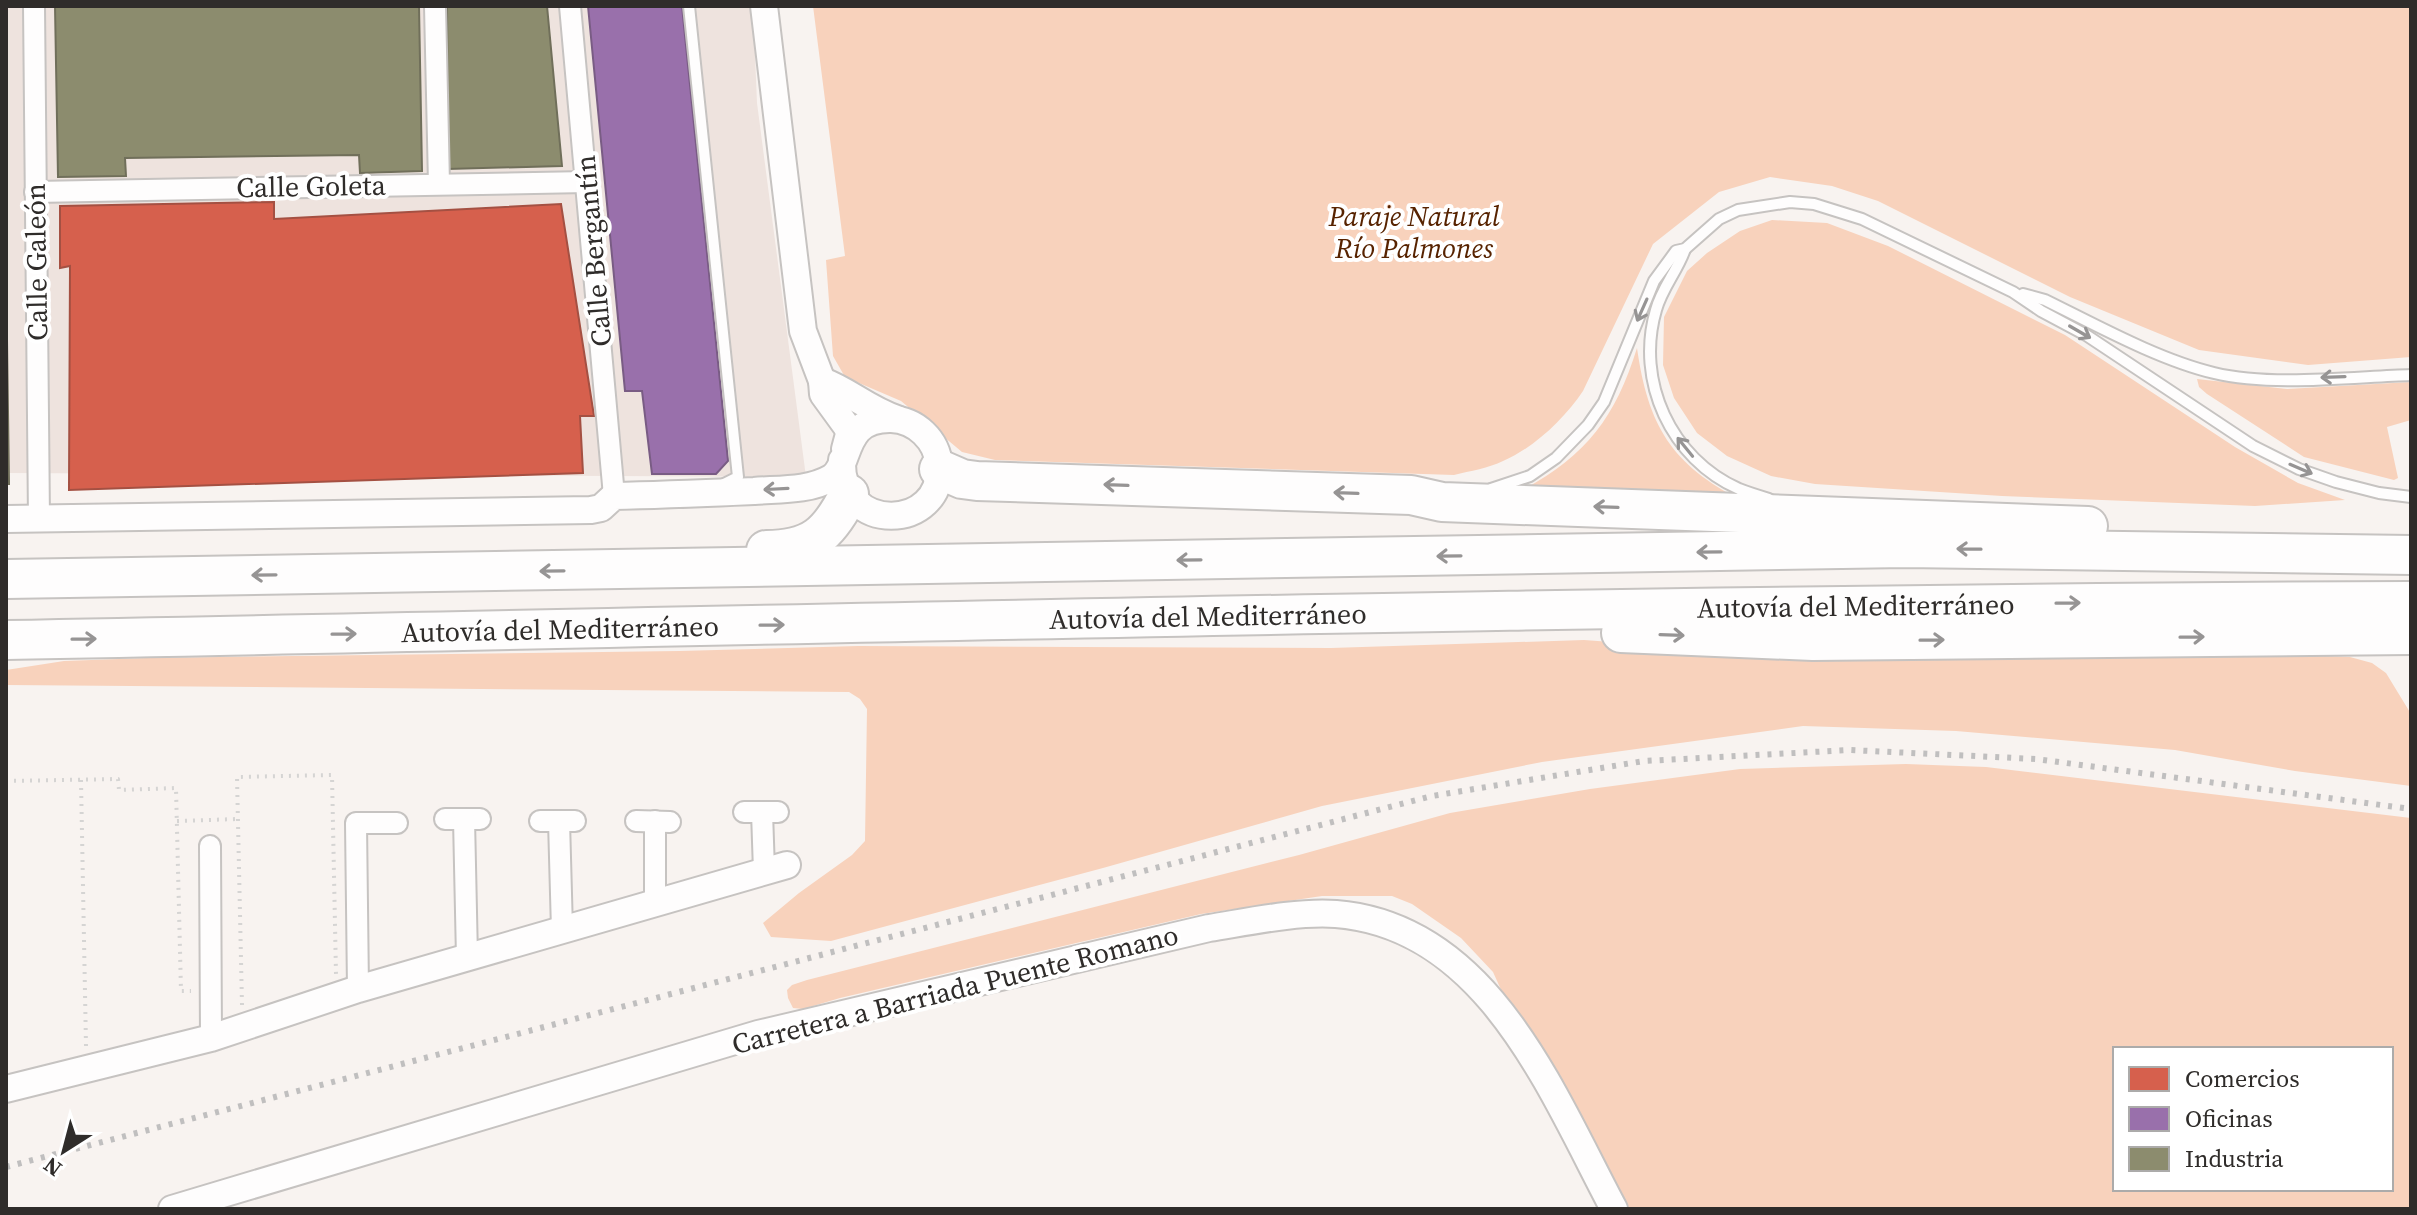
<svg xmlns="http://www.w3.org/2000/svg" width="2417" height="1215" font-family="'Source Serif 4',serif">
	<rect width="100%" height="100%" fill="#f8f3f0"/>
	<path fill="#eee3de" d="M 6,6 L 753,6 L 757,103 L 806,477 L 6,473 Z"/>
	<g fill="#f8d2bc" fill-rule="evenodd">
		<path d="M 813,6 L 2411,6 L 2411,357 L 2308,365 L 2199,350 L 2070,297 L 1878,201 L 1832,186 L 1770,177 L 1719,192 L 1653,244 L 1583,391 C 1564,419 1535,447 1503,461 C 1489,468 1470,471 1454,475 L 995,460 L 962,452 L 901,401 L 845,377 L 833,356 L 826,260 L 845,256 Z"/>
		<path d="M 1772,220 L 1827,223 L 1888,246 L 2065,335 L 2235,447 L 2298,483 L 2345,500 L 2255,506 L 2002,496 L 1815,484 L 1771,476 L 1727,456 L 1697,433 L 1674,398 L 1663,365 L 1664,317 L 1687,271 L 1707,253 L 1740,231 Z"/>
		<path d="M 1637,348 C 1648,425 1671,465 1743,501 L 1519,492 C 1585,457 1615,419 1637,348 Z"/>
		<path d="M 2197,379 L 2287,389 L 2411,382 L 2411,420 L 2387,427 L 2398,478 L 2394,480 L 2304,457 L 2207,394 L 2199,387 Z"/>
		<path d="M 1584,640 L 1665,646 L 2162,650 L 2350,657 L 2372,663 L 2386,673 L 2411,714 L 2411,786 L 2295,771 L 2175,750 L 1956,731 L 1803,726 L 1542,762 L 1322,806 L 1103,868 L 831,941 L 771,937 L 763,923 L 799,893 L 852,855 L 865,841 L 867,709 L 860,699 L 849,692 L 6,685 L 6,670 L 64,661 L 146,658 L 679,651 L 858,646 L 1331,648 Z"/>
		<path d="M 1906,764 L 1986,767 L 2411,818 L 2411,1209 L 1626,1209 L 1507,1003 L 1493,972 L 1461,938 L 1412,904 L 1392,896 L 1322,896 L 1201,914 L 840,998 L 803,1009 L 793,1008 L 788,998 L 787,990 L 792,985 L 807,980 L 1299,855 L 1450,813 L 1590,789 L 1740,769 ZM 2115,1049 L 2391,1049 L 2391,1189 L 2115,1189 Z"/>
	</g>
	<path fill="#d6604d" stroke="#a45042" stroke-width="2" d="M 274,202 L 274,219 L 561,204 L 594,416 L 580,416 L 583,473 L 69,490 L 70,266 L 60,268 L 60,206 Z"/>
	<path fill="#9970ab" stroke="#795c84" stroke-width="2" d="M 588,6 L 682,6 L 728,461 L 716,474 L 652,474 L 642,391 L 625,391 Z"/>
	<g fill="#8c8c6e" stroke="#706f5a" stroke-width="2">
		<path d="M 55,6 L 419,6 L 422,171 L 360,173 L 359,155 L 125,158 L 126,176 L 58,177 Z"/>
		<path d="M 447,6 L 547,6 L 562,166 L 448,169 Z"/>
		<path d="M 6,267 L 9,484 L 6,484 Z"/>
	</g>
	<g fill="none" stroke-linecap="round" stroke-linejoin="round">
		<defs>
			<g id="service">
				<path d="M 689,6 L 738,477 L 722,485"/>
				<path d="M 1685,249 C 1678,270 1662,288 1656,310 C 1635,381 1671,459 1739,489 C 1749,493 1759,496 1769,499"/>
				<path d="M 2023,294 L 2045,300 C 2096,325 2159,360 2214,373 C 2272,387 2351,377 2411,375"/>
				<path d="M 1491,489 L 1530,476 L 1556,458 L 1588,425 L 1604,402 L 1654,281 L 1676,251 L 1685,249 L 1719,219 L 1738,210 L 1790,202 L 1814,204 L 1862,219 L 2013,292 L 2041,311 L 2086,335 L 2253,446 L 2299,469 L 2336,482 L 2379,493 L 2411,497"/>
			</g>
			<g id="minor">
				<path d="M 34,6 L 39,519"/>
				<path d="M 435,6 L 439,184"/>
				<path d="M 570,6 L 614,496"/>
				<path d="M 35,192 L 587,182"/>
				<path d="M 744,812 L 778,812"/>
				<path d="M 762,812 L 764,871"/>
				<path d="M 445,819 L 480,819"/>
				<path d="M 464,819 L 467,958"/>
				<path d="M 540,821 L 575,821"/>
				<path d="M 559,821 L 562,930"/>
				<path d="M 636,821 L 670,822"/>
				<path d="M 655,821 L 655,903"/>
				<path d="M 210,846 L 211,1038"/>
				<path d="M 358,989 L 356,823 L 397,823"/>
			</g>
			<g id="tertiary">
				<path d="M 764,6 L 803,331 L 822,381 L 823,394 L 847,427 L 849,434 L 845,449"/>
				<path d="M 822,381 C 848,390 867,409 897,419"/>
				<path d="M 6,519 L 591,510 L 601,508 L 614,496 C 661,495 707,493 754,491 C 778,489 809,491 831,478 C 852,466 840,418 891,419 C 916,420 937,440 939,465 C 944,531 839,536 842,460"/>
				<path d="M 6,1089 L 211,1038 L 358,989 L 787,865"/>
				<path d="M 172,1209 L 758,1034 L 1209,928 C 1247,922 1298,911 1336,914 C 1488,926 1552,1093 1614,1209"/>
			</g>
			<g id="motorway">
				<path d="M 939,469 L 962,479 L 977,481 L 1411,495 L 1442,502 L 2088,526"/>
				<path d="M 766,550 C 812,550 829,534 849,494"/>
				<path d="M 6,579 L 1905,548 L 2411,555"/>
				<path d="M 1621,633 L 1813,641 L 2411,635"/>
				<path id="s1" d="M 6,640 C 808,625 1609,604 2411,601"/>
			</g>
		</defs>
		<use href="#service" stroke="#c6c3c1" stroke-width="14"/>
		<use href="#minor" stroke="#c6c3c1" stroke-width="24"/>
		<use href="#tertiary" stroke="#c6c3c1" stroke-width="30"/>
		<use href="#motorway" stroke="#c6c3c1" stroke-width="42"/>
		<g stroke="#d5d4d3" stroke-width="4" stroke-dasharray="2 6" stroke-linecap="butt">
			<path d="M 81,780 L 86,1046"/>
			<path d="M 6,781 L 118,779 L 119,790 L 176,788 L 181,991 L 191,991"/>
			<path d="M 177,821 L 238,819"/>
			<path d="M 242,1005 L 237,777 L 332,775 L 336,974"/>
		</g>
		<use href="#service" stroke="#fefdfd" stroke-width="10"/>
		<use href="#minor" stroke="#fefdfd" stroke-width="20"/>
		<use href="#tertiary" stroke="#fefdfd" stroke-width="26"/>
		<use href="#motorway" stroke="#fefdfd" stroke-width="38"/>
		<path stroke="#c0bfbf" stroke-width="6" stroke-dasharray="4 8" stroke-linecap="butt" d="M 6,1167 L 1432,796 L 1644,761 L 1850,750 L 2036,759 L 2411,809"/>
	</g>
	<defs><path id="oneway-shaft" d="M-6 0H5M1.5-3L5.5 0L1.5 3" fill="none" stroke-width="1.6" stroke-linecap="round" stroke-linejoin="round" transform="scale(2)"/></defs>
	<g stroke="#969494">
		<use href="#oneway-shaft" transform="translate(1642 310) rotate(114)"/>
		<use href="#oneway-shaft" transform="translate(2080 332) rotate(30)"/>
		<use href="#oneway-shaft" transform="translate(2333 377) rotate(178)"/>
		<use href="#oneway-shaft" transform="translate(1685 447) rotate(-129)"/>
		<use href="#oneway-shaft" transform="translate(2301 469) rotate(23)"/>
		<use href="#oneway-shaft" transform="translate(1116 485) rotate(-178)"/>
		<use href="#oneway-shaft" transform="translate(776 489) rotate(177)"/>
		<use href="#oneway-shaft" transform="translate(1346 493) rotate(-178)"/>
		<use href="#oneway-shaft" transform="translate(1606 507) rotate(-178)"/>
		<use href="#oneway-shaft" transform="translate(1969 549) rotate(-179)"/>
		<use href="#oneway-shaft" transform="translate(1709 552) rotate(179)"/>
		<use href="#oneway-shaft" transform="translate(1449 556) rotate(179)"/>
		<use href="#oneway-shaft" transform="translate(1189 560) rotate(179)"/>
		<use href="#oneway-shaft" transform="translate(552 571) rotate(179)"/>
		<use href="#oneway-shaft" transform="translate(264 575) rotate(179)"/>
		<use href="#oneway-shaft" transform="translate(2068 603) rotate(-1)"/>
		<use href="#oneway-shaft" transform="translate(772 625) rotate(-1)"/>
		<use href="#oneway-shaft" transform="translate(344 634) rotate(-1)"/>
		<use href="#oneway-shaft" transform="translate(1672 635) rotate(2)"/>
		<use href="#oneway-shaft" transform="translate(2192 637) rotate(-1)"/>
		<use href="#oneway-shaft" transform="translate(84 639) rotate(-1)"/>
		<use href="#oneway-shaft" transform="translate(1932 640) rotate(-1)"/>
	</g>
	<g text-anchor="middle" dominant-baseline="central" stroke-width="8" stroke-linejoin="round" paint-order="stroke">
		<g font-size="28" fill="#2f2c2a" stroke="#fff">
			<text transform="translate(311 186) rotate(-1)">Calle Goleta</text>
			<text transform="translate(593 251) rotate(-95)">Calle Bergantín</text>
			<text transform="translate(36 262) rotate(-91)">Calle Galeón</text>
			<text stroke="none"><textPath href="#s1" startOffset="1850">Autovía del Mediterráneo</textPath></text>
			<text stroke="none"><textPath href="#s1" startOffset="1202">Autovía del Mediterráneo</textPath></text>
			<text stroke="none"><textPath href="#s1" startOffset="554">Autovía del Mediterráneo</textPath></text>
			<text transform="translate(955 989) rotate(-14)">Carretera a Barriada Puente Romano</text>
		</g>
		<g font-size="28" font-style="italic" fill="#572300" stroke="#fff">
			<text x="1414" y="216">Paraje Natural<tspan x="1414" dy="32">Río Palmones</tspan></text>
		</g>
	</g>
	<rect width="2417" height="1215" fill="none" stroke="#2f2c2a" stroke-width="16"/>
	<rect x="2113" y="1047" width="280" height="144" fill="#ffffff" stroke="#acabaa" stroke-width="2"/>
	<rect x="2129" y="1067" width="40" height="24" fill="#d6604d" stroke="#acabaa" stroke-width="2"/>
	<text x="2185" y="1087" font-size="24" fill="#2f2c2a">Comercios</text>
	<rect x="2129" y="1107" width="40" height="24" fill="#9970ab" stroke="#acabaa" stroke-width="2"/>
	<text x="2185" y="1127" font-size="24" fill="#2f2c2a">Oficinas</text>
	<rect x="2129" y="1147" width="40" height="24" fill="#8c8c6e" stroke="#acabaa" stroke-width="2"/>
	<text x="2185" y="1167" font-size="24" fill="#2f2c2a">Industria</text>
	<g transform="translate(64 1151) rotate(216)" stroke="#ffffff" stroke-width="6" paint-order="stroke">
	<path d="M0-6L14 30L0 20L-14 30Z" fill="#2f2c2a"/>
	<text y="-12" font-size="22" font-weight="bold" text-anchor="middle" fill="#2f2c2a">N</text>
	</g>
</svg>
